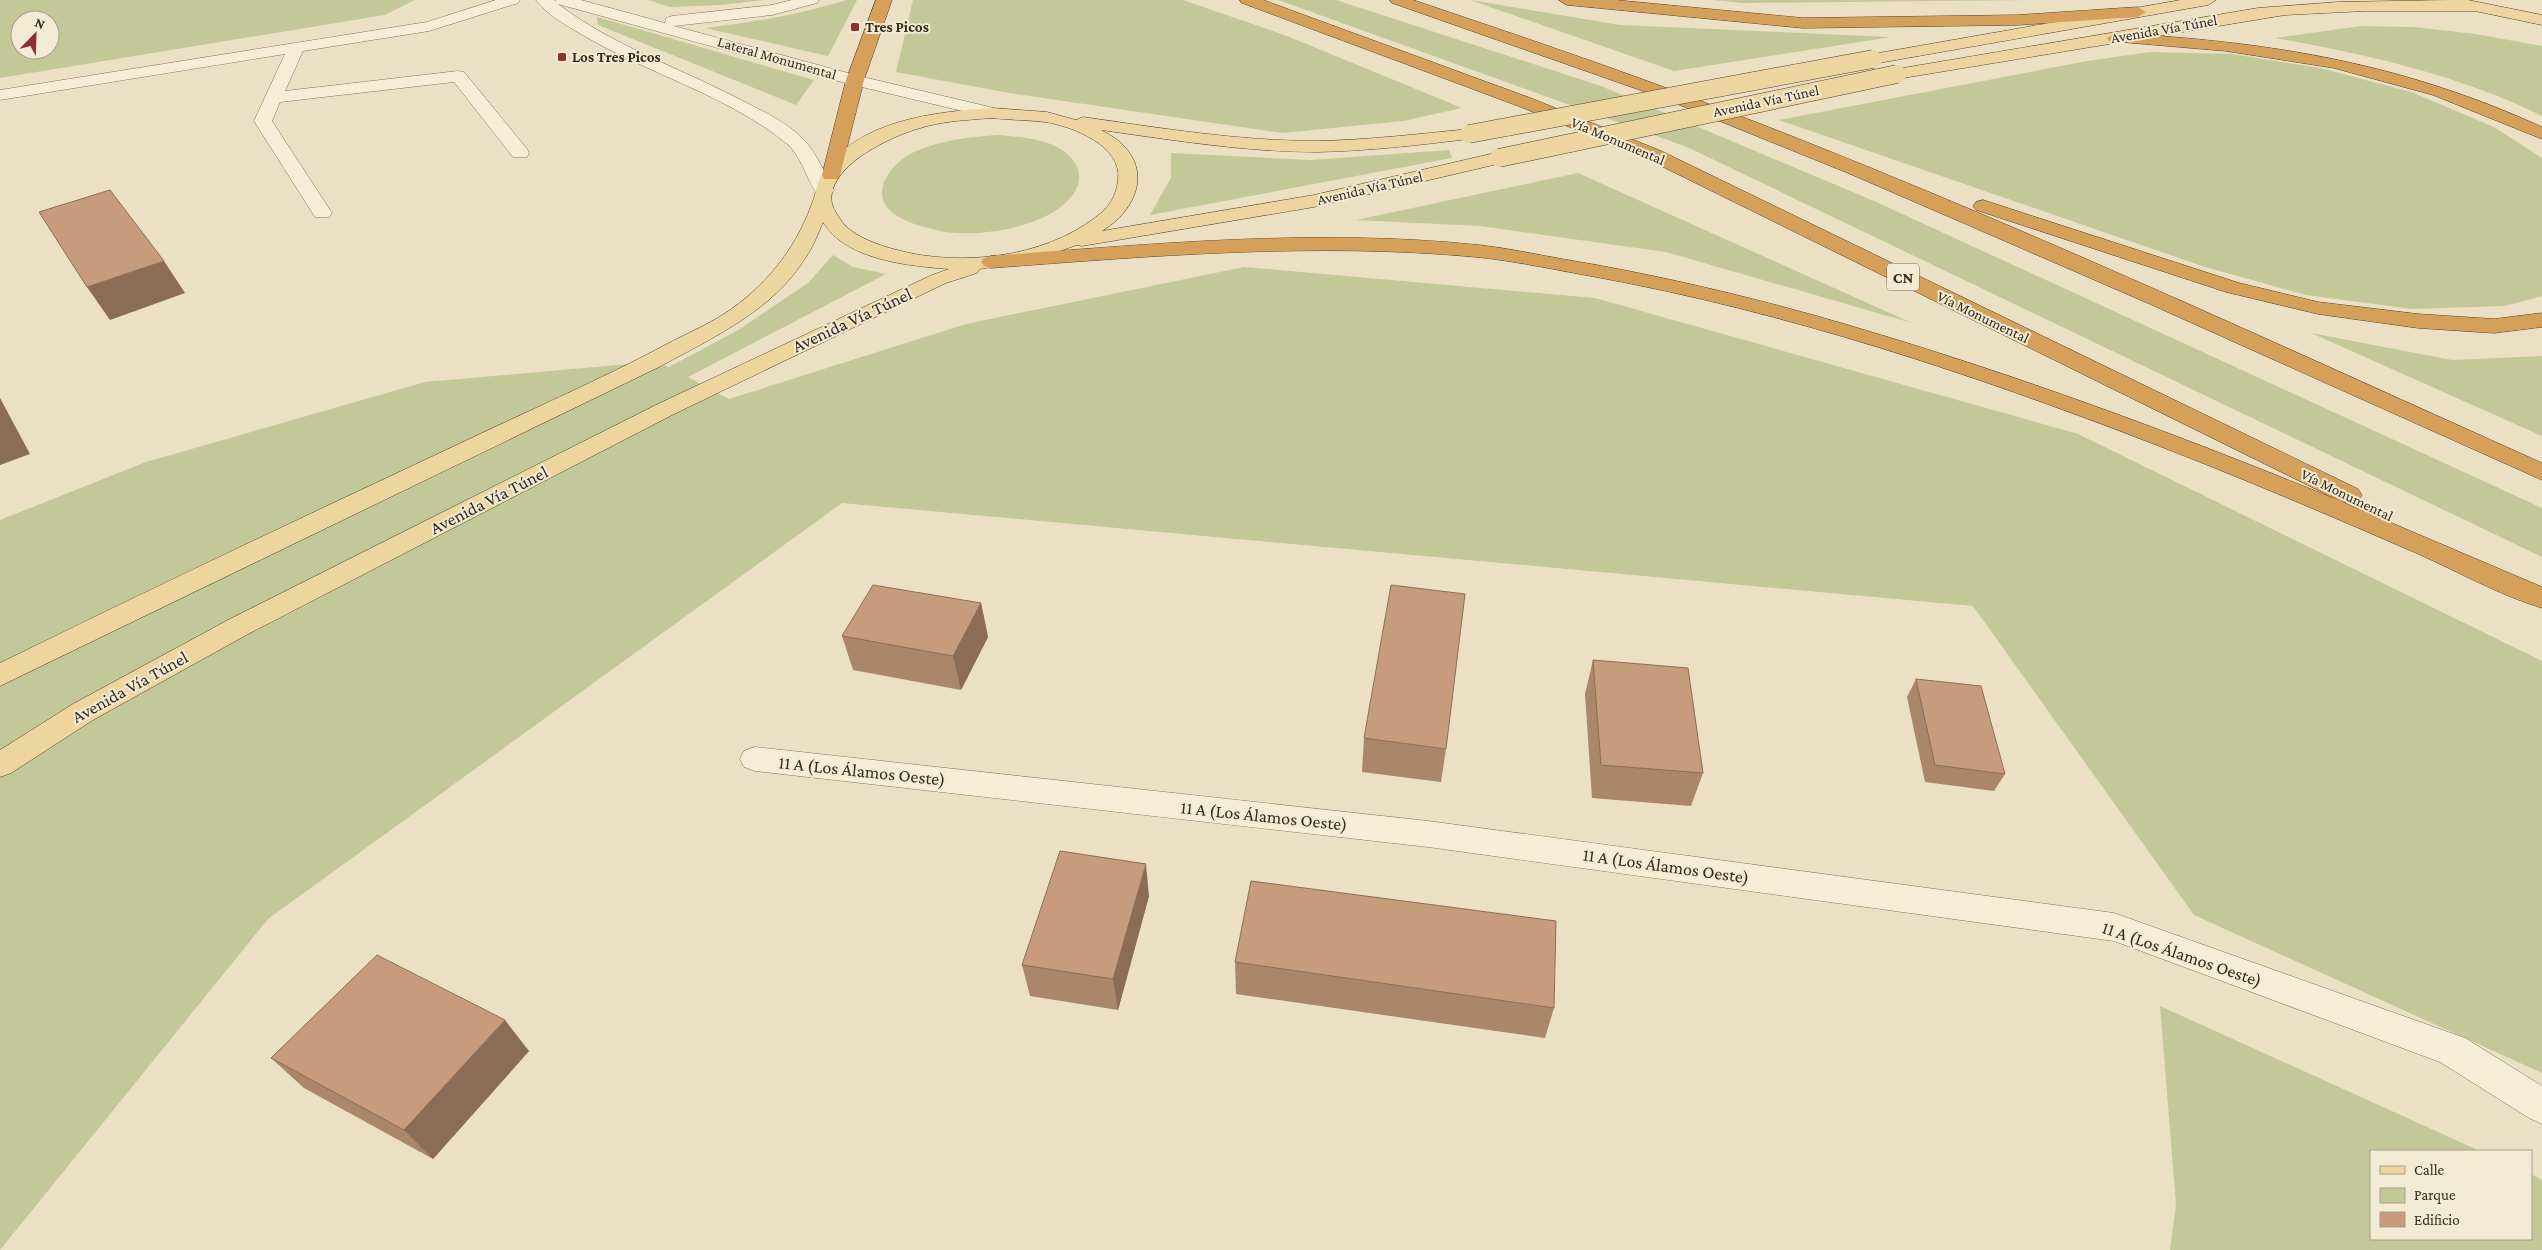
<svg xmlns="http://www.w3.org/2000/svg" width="2542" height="1250" font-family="'Crimson Pro',serif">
	<rect width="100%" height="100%" fill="#ebe0c4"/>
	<g fill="#c2c898" fill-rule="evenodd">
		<path d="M 0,0 L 415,0 L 385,15 L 0,78 ZM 20,20 L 50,20 L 50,50 L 20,50 Z"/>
		<path d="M 648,0 L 764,0 L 721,5 L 670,7 Z"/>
		<path d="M 846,0 L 857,0 L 828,56 L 705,28 C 754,22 799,15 846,0 Z"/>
		<path d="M 913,0 L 1183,0 L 1287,36 L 1462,108 L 1403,121 L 1283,133 L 1009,93 L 896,72 Z"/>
		<path d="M 1278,0 L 1336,0 L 1601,86 L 1874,201 L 2542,508 L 2542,557 L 1687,147 Z"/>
		<path d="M 1470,0 L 1620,25 L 1891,37 L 1674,71 Z"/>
		<path d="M 1713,0 L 2036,0 L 1742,3 Z"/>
		<path d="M 597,17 L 814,80 L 796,105 L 598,25 Z"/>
		<path d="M 2361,26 L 2414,27 L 2475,34 L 2542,46 L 2542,116 C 2460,75 2365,54 2275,38 Z"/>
		<path d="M 2150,52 L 2232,54 L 2320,68 L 2411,92 L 2494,127 L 2542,158 L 2542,296 L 2505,306 L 2412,309 L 2306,295 L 2202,266 L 1779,120 L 2087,61 Z"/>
		<path d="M 999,135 C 1017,137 1038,138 1055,146 C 1083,160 1088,185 1063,205 C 1036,229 971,239 936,230 C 921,226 907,223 894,214 C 867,194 891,163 914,152 C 942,140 969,137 999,135 Z"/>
		<path d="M 1449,150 L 1452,158 L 1150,215 L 1171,178 L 1171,153 L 1311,160 Z"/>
		<path d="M 1578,173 L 1912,323 L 1666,252 L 1480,226 L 1356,220 Z"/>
		<path d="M 833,255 L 853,267 L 886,274 L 688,377 L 729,399 L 966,324 L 1244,267 L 1595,298 L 2078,434 L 2542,661 L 2542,1073 L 2194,915 L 1973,606 L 842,503 L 268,919 L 0,1250 L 0,520 L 146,462 L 425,382 L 651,362 L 669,367 L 740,329 L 808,283 Z"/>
		<path d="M 2311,333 L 2452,360 L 2542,356 L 2542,436 Z"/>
		<path d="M 2160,1006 L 2480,1151 L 2371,1151 L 2371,1239 L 2531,1239 L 2531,1174 L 2542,1180 L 2542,1250 L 2170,1250 L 2176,1204 Z"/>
	</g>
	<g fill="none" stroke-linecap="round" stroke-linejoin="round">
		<defs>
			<g id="minor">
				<path d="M 496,0 L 520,0 L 518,3 L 429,31 L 303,51 L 285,91 L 458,71 L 464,72 L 527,149 L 529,153 L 527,157 L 513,157 L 454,82 L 280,102 L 272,121 L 332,213 L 329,217 L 315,217 L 254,121 L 285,54 L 0,100 L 0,90 L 427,22 Z"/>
				<path d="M 536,0 L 554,0 L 557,2 L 555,0 L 581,0 L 665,23 L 666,18 L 672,16 L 772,5 L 792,0 L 819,0 L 817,3 L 772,15 L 674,26 L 859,76 L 998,109 L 1001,113 L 998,117 L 992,118 L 849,84 L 558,4 C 612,45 677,67 737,98 C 758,109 781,119 799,135 C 815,149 824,172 834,190 L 831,194 L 817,194 C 806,178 801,155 786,143 C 727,95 646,73 581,34 C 567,26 546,14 536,0 Z"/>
				<path d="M 755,747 L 1428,821 L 2114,913 L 2465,1038 L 2542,1086 L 2542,1124 L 2529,1118 L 2440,1062 L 2114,941 L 1428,847 L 755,771 L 744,767 L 740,759 L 744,751 Z"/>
			</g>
			<g id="major">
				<path d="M 2181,0 L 2216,0 L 2208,5 L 1873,64 L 1867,63 L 1865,59 L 1867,55 L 1873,54 Z"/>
				<path d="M 2449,0 L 2468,0 L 2542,15 L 2542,25 L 2475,11 L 2365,11 L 2285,15 L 1897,79 L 1891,78 L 1888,74 L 1891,70 L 1897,69 L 2258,8 L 2338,2 Z"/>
				<path d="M 992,108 L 1047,112 L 1076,120 L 1083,117 C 1160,128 1239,141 1317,141 C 1368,140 1419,134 1469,129 L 1475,130 L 1478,134 L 1475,138 L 1469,139 C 1419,145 1368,151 1317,152 C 1245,152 1173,140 1101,130 C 1108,134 1116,138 1121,143 C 1153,173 1134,212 1102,231 L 1314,195 L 1499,152 L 1506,154 L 1508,158 L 1506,162 L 1314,207 L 1082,246 L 1077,245 L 1030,261 L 980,269 L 977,273 L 946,283 L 674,414 L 248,634 L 93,720 L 11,773 L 0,777 L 0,750 L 73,704 L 228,620 L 658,404 L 932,275 L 949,269 C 909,266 845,260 823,222 C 818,234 813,247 806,257 C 773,311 712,338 659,367 L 0,686 L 0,663 C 153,588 307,515 461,443 C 530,410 600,380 667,344 C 686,334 707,325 724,314 C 764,288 795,250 811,206 C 816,195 816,184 823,173 C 858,120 934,112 992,108 ZM 992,118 C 1009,120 1028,120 1045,122 C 1072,126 1123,146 1118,180 C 1116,196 1110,207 1096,217 C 1043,258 960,267 897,250 C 881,246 854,237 843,223 C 840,219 833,209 832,204 C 825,167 890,137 917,129 C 941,121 967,120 992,118 Z"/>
			</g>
			<g id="highway">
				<path d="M 876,0 L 892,0 L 864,80 L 840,175 L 838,179 L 824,179 L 822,175 L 846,80 Z"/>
				<path d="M 1240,0 L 1263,0 L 1533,99 L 1661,151 L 2358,489 L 2362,495 L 2358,501 L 2349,503 L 2340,501 L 2542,587 L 2542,608 C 2499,595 2457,571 2416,553 C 2329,515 2242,478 2154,444 C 1973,374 1787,312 1596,277 C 1556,270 1516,261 1476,257 C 1315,242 1152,256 991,268 L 984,266 L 981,262 L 984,258 L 991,256 C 1153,244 1317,228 1479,245 C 1507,248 1534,254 1562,259 C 1647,273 1730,292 1813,315 C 1993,366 2167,430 2340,501 L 1647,159 L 1521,107 L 1242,3 Z"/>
				<path d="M 1390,0 L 1413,0 C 1514,34 1615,68 1714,106 C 1995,213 2268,340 2542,463 L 2542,480 L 2143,301 L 1848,173 L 1660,97 L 1392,3 Z"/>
				<path d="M 1559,0 L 1615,0 L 1803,18 L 2018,15 L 2138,7 L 2146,12 L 2138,17 L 2018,25 L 1803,28 L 1567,5 Z"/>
				<path d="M 2115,33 C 2270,42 2399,62 2542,127 L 2542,139 L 2433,95 L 2334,68 L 2226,51 L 2109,41 L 2107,38 Z"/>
				<path d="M 1983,200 L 2239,283 L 2318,302 L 2418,314 L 2494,319 L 2542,313 L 2542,327 L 2494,333 L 2418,328 L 2318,314 L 2226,292 L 1976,210 L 1973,206 L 1976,202 Z"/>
			</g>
		</defs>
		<use href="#minor" stroke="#84725b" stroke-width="1"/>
		<use href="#major" stroke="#52402f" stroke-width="1"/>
		<use href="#highway" stroke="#52402f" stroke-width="1"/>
		<use href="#minor" fill="#f6edd6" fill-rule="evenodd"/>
		<use href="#major" fill="#ecd59e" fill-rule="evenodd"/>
		<use href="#highway" fill="#d5a15a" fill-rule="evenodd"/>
		<defs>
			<g id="major-bridge">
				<path d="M 1469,134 L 1873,59"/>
				<path d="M 1499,158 L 1897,74"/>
			</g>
		</defs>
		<use href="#major-bridge" stroke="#52402f" stroke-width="19" stroke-linecap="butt"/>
		<use href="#major-bridge" stroke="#ecd59e" stroke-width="18"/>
	</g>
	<g fill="#aa866b">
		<path d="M 981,603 L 988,637 L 961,690 L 853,670 L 842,636 Z"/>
		<path d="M 1593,660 L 1703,773 L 1691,806 L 1592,798 L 1585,694 Z"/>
		<path d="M 1916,679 L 2005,774 L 1994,791 L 1925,782 L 1907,697 Z"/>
		<path d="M 1364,738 L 1446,749 L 1441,782 L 1362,772 Z"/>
		<path d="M 1149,896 L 1118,1010 L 1030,996 L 1022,965 Z"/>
		<path d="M 1235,962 L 1554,1008 L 1545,1038 L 1236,994 Z"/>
		<path d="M 529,1051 L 433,1159 L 304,1088 L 271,1058 Z"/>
	</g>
	<g fill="#8b6d57">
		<path d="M 164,261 L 185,293 L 110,320 L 87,287 Z"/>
		<path d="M 0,398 L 30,454 L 0,465 Z"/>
		<path d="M 981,603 L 988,637 L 961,690 L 953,656 Z"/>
		<path d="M 1146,864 L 1149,896 L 1118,1010 L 1113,979 Z"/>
		<path d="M 505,1020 L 529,1051 L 433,1159 L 404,1130 Z"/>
	</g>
	<g fill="#c69c7c" stroke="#8b6d57">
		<path d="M 110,190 L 164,261 L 87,287 L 39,212 Z"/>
		<path d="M 873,585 L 981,603 L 953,656 L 842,636 Z"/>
		<path d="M 1391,585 L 1465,594 L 1446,749 L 1364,738 Z"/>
		<path d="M 1593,660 L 1688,668 L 1703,773 L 1601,765 Z"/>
		<path d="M 1916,679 L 1981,686 L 2005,774 L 1935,765 Z"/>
		<path d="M 1060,851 L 1146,864 L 1113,979 L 1022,965 Z"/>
		<path d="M 1251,881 L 1556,921 L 1554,1008 L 1235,962 Z"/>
		<path d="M 377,955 L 505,1020 L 404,1130 L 271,1058 Z"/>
	</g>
	<g fill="#8f3130" stroke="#f3ead3" stroke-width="2">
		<rect x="850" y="22" width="10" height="10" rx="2.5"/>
		<rect x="557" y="52" width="10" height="10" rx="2.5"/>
	</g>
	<g text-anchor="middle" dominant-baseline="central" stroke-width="4" stroke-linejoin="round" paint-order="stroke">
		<g font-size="15" font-weight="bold" fill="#352a1e" stroke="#f3ead3" text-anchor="start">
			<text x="865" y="27">Tres Picos</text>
			<text x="572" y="57">Los Tres Picos</text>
		</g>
		<g font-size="15" fill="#352a1e" stroke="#f3ead3">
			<text transform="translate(2164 29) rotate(-10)">Avenida Vía Túnel</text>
			<text transform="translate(777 58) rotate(16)">Lateral Monumental</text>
			<text transform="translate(1766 101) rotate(-12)">Avenida Vía Túnel</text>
			<text transform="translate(1618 141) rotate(23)">Vía Monumental</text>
			<text transform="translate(1370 188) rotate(-13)">Avenida Vía Túnel</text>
			<text transform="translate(1983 317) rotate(26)">Vía Monumental</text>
			<text transform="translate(2347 495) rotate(26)">Vía Monumental</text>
		</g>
		<rect fill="#f3ead3" stroke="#6e6454" stroke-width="1" x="1887" y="263.5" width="32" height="27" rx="4"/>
		<g font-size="16" font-weight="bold" fill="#352a1e">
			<text x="1903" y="277">CN</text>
		</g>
		<g font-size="18" fill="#352a1e" stroke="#f3ead3">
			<text transform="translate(852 320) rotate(-25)">Avenida Vía Túnel</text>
			<text transform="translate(489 500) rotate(-27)">Avenida Vía Túnel</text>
			<text transform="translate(130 687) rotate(-29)">Avenida Vía Túnel</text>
			<text transform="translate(862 771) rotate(6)">11 A (Los Álamos Oeste)</text>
			<text transform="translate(1264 816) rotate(6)">11 A (Los Álamos Oeste)</text>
			<text transform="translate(1666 866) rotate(8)">11 A (Los Álamos Oeste)</text>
			<text transform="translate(2182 954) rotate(19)">11 A (Los Álamos Oeste)</text>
		</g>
	</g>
	<rect x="2370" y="1150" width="162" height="90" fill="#f3ead3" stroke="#a79d8b"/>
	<rect x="2380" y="1166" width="25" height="8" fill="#ecd59e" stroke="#a79d8b"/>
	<text x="2414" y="1175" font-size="15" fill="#352a1e">Calle</text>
	<rect x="2380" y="1188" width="25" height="15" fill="#c2c898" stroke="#a79d8b"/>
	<text x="2414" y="1200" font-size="15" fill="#352a1e">Parque</text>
	<rect x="2380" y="1212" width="25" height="15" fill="#c69c7c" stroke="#a79d8b"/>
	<text x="2414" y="1225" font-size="15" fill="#352a1e">Edificio</text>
	<g transform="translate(35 35) rotate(23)"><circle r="24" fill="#f3ead3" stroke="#a79d8b"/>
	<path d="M0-4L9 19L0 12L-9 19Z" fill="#8f3130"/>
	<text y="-8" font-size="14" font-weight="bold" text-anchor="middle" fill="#352a1e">N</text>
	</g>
</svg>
